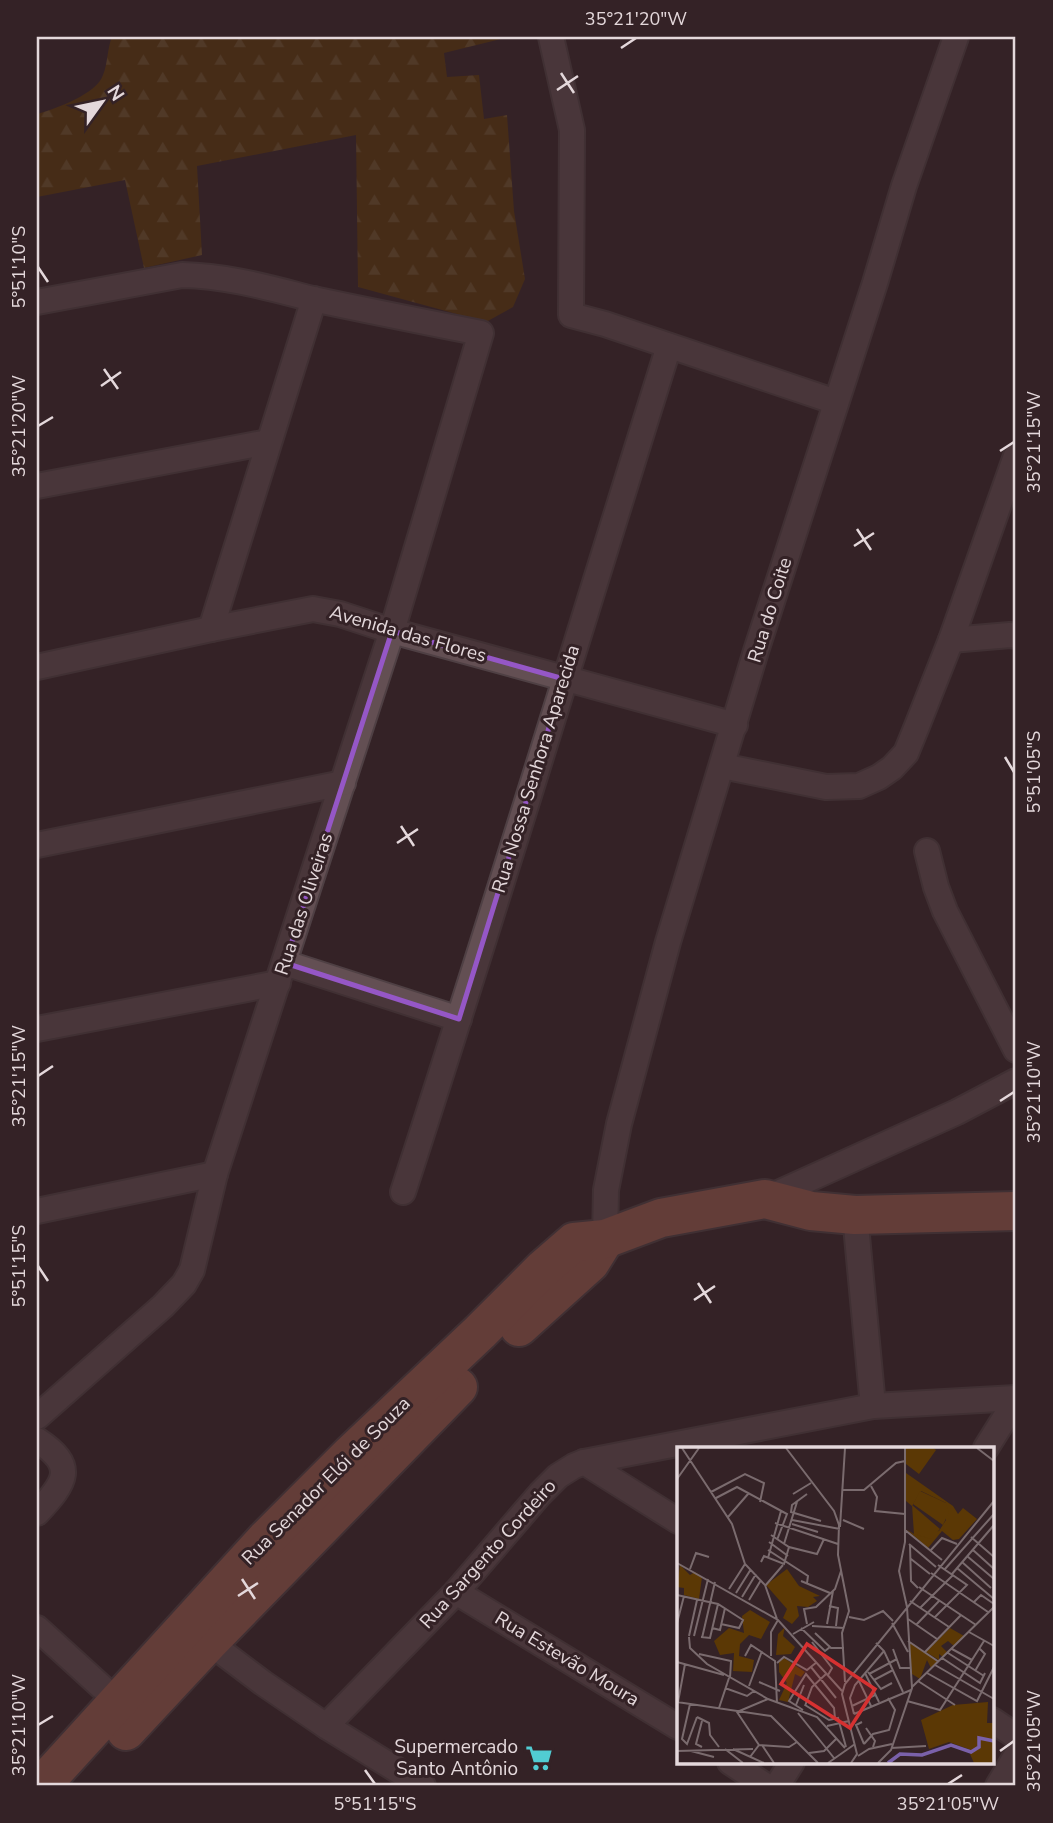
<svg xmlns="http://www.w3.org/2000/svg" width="1053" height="1823" font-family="'Nunito Sans',sans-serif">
	<defs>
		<pattern id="forest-firs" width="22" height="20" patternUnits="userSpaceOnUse" patternTransform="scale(1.75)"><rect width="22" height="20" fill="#5b3805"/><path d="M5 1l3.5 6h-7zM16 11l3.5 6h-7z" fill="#725429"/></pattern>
	</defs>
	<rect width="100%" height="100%" fill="#342226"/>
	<path fill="url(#forest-firs)" d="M 112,37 L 509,37 L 444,53 L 447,77 L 479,75 L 484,119 L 507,115 L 514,211 L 525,279 L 513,307 L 486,322 L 358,287 L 356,135 L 197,166 L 202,255 L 144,268 L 125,180 L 37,197 L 37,114 C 55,109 97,94 103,75 C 108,63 107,49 112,37 Z"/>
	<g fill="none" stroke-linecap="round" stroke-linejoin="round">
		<defs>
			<g id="street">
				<path d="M 551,37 L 572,130 L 571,315 L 605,324 L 836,402"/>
				<path d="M 37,302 L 182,275 C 229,276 269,288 313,299 C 369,311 425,322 481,333 L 392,631 L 215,1174 L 192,1270 L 184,1284 L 163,1306 L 37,1417"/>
				<path d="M 37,486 L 268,442"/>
				<path d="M 211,629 L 314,299"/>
				<path d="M 951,640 L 1010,635 L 1016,636"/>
				<path d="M 37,667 L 211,629 L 313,609 L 340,614 L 392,631 L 735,725"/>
				<path d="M 722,766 L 826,787 L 859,786 L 879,777 L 892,768 L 906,753 L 917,726 L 951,640 L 1016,456"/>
				<path d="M 37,845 L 343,783"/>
				<path d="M 927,851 L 936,887 L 945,911 L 1016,1050"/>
				<path d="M 285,963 L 459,1019"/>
				<path d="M 37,1029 L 278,983"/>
				<path d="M 403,1192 C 495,911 580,628 669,346"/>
				<path d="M 765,1199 L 957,1112 L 1016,1081"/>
				<path d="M 37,1211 L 215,1174"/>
				<path d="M 855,1215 L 873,1406"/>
				<path d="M 605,1239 L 606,1190 L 619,1124 L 668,942 L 756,651 L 875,283 L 904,186 L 956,37"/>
				<path d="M 37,1440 C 77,1466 66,1482 37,1513"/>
				<path d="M 986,1448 L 1016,1400"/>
				<path d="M 584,1462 L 678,1521"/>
				<path d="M 456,1592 L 678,1727"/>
				<path d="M 37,1628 L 127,1710"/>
				<path d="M 198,1634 L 263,1683 L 326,1726 L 423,1786"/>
				<path d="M 992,1720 L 1016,1736"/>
				<path d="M 326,1726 L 456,1592 L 540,1494 L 558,1476 L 574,1466 L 584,1462 L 873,1406 L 1016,1398"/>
				<path d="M 730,1762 L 766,1786"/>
				<path d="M 777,1786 L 792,1762"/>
				<path d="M 998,1786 L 1016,1756"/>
			</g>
			<g id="primary">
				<path d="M 519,1327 L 590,1263 L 605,1239"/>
				<path d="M 126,1731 L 208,1643 L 458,1387"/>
				<path d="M 41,1786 L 266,1539 L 351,1454 L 480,1332 L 544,1268 L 574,1242 L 605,1239 L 661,1218 L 765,1199 L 811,1211 L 855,1215 L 1016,1211"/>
			</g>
		</defs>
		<use href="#street" stroke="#4f4044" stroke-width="28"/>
		<use href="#primary" stroke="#4f4044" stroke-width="42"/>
		<use href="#street" stroke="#634f53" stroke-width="24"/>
		<use href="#primary" stroke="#9c5d4f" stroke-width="38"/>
	</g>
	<path d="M0 0H1053V1823H0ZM 392,631 L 564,679 L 459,1019 L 285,963 Z" fill="#342226" fill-opacity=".55" fill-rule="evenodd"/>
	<path fill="none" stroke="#9557c6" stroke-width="5" stroke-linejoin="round" d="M 392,631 L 564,679 L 459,1019 L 285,963 Z"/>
	<path fill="none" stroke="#e4d8db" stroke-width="2.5" d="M 621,48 L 636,38M 561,73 L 574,93M 557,90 L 578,76M 38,267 L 48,282M 104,369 L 118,389M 101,386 L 121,372M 38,426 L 53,417M 1000,451 L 1014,442M 857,529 L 871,550M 854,546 L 874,533M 1005,757 L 1014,772M 401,826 L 414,846M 397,843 L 418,829M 38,1076 L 53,1066M 1000,1101 L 1014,1092M 38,1266 L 48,1281M 698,1283 L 711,1303M 694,1300 L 715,1286M 242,1579 L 255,1599M 238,1596 L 258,1583M 38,1725 L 53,1716M 1000,1751 L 1014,1741M 365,1770 L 375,1784M 948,1784 L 962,1775"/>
	<defs>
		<symbol id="supermarket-bare" viewBox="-9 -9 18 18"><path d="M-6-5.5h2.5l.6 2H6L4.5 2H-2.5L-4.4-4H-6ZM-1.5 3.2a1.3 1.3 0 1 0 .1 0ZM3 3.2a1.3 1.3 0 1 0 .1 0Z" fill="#51ccd3" stroke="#342226" stroke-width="2.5" paint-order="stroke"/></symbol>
	</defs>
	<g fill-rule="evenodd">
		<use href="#supermarket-bare" x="520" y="1739" width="38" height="38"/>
	</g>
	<g text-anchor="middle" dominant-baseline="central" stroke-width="6" stroke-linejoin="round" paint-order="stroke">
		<g font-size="19" fill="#e4d8db" stroke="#342226">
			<text transform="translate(770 610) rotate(-73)">Rua do Coite</text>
			<text transform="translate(408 634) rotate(16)">Avenida das Flores</text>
			<text transform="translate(536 769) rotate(-73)">Rua Nossa Senhora Aparecida</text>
			<text transform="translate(304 904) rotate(-72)">Rua das Oliveiras</text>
			<text transform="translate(326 1481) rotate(-45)">Rua Senador Elói de Souza</text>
			<text transform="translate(488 1554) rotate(-48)">Rua Sargento Cordeiro</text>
			<text transform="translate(567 1659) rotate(31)">Rua Estevão Moura</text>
		</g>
		<g font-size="19" fill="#e4d8db" stroke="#342226" text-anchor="end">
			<text x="518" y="1747">Supermercado<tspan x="518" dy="22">Santo Antônio</tspan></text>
		</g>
	</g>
	<g transform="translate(677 1447)">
		<rect width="317" height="317" fill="#342226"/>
		<path d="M 229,1 L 256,1 L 259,3 L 242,27 L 229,17 ZM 229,26 L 276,59 L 281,67 L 286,61 L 300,72 L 282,92 L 276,93 L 265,84 L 251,101 L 229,82 L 237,87 L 262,84 L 269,73 L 269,56 L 244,44 L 235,59 L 229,54 Z" fill="#5b3805"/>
		<path d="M 3,118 L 13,128 L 18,125 L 25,130 L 22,152 L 7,148 L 7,141 L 0,140 ZM 110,122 L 122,139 L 143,149 L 136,150 L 140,154 L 131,160 L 120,159 L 122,169 L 115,177 L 106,171 L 110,162 L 89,138 ZM 73,163 L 93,175 L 84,192 L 72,188 L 63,197 L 62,209 L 77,213 L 75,225 L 56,224 L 57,206 L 43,208 L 37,194 L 52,181 L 67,186 L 65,169 ZM 108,180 L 106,189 L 118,200 L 114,207 L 99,208 L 101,187 ZM 273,181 L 287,189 L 277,199 L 271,194 L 264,199 L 270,205 L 266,210 L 262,207 L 262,213 L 249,205 ZM 232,195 L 261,214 L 254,221 L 250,213 L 243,232 L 235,227 ZM 107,211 L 128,225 L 124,230 L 118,227 L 111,255 L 102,253 L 110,236 L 102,225 L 102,215 ZM 311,255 L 310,276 L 317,276 L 316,290 L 294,303 L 272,295 L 252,302 L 244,273 L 276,258 Z" fill="#5b3805"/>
		<path d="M 243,44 L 269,56 L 272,65 L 266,78 L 236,57 ZM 235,58 L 263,82 L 254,92 L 237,87 ZM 310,286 L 317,289 L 317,316 L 297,316 L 293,307 L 297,291 Z" fill="#5b3805"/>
		<path fill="none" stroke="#7a61aa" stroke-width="3.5" d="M 211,316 L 223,307 L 245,308 L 274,298 L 294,305 L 302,300 L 302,291 L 317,294"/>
		<path fill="none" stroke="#7a6b6e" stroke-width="2" d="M 5,1 L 55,77 L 68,117 L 88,138 L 100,172M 109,1 L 157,64 L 162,78 L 161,108 L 172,164 L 165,186 L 168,235M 300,1 L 317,14M 0,32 L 22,1M 194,39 L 200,50 L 198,64 L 228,67M 165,43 L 187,43 L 219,16 L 228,14M 34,45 L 68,27 L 87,36 L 83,55M 116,47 L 134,36M 130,47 L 115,58 L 114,65 L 144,74M 39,51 L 60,40 L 110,67 L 100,93M 51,70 L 71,47M 115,73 L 163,82M 166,73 L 187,82M 98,76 L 161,97M 115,77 L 141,85M 163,80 L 168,1M 228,83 L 265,113M 94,88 L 112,100 L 140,107 L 147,92M 294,90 L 317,110M 92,95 L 111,109M 107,97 L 120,55M 232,97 L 259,120M 233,98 L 234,134 L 241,141M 91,103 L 131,129 L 130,136M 296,103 L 317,122M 253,104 L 265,91 L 280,97M 290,109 L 317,132M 91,111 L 104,64M 234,112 L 253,127M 84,115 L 87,109 L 107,117 L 112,100M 285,115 L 314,141M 0,116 L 101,173 L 165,244M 280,121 L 317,152M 13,122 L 19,106 L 32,110M 268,122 L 317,67M 254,126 L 311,165M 275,127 L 317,78M 124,134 L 153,146M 88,139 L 106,118M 242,140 L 299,178M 52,142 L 68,117M 59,146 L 74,122M 0,148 L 41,157 L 66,173 L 62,181 L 44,177M 65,150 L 79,127M 72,153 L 84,133M 233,154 L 272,180M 297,155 L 304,148 L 317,157M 152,159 L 161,161 L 159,179M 243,161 L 276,128M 172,170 L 187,173 L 206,164 L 216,174M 258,170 L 290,138 L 261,118M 231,172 L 260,192M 0,176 L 7,149M 215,176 L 231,205M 130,177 L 127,162 L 139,160 L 158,142 L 164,124M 150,177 L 156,144M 239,178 L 263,153M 135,179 L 167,181M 35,181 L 43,183 L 48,161M 124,181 L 148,204 L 153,200M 292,185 L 317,199M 138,186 L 154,201 L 167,201M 116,187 L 137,175M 12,189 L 20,153M 17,189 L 31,132M 12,190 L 13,201 L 30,217 L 91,252 L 140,270 L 168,301M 24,190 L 33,191 L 41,157M 25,191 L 38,135M 231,194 L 262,215M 135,195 L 155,221 L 151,228M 199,196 L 207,204 L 226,245M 216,202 L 223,221 L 233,221M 275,202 L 295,213M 248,205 L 284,168M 271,206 L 307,229M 22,207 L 54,214 L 53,231M 68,209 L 74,198 L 98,214 L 100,256M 94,209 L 94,185 L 101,173M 265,211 L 303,236 L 308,226M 0,215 L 47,228M 100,216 L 107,210 L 130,223 L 140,215M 258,218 L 317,252M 134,220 L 159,251M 298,224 L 308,207 L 303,202M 191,225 L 204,242 L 215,236M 188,226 L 202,255M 250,226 L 300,254 L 317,220M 192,227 L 220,212M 197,233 L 216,223M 182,234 L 194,259M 241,234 L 278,258M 82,235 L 103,244M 72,239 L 85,204M 235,240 L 317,160M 48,241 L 70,249 L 77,244M 230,254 L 263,263 L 307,194M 0,255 L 94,269 L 141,316M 1,255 L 8,217M 13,257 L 5,292 L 10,297 L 20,270M 119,258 L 127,238M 128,258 L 152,273 L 161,271 L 169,300M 128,259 L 135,240 L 149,227M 175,259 L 198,248M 42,261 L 52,231M 126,263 L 112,254 L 129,227 L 157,261 L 158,271M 121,266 L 157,311M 177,267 L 173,251 L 178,238 L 207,204M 177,267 L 234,243M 20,270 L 32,276 L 33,288 L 42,300M 185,275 L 179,278 L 187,297M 150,279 L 172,274M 189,281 L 198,294 L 196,300M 187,297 L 196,287 L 212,283 L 218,263 L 211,251M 82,298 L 60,265 L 91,252M 85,298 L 97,316M 25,300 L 19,297 L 25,274M 214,301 L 249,299M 48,302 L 66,316M 56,302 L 87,316M 0,304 L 76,302M 14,304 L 37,310M 132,306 L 147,304 L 160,291M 181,309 L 192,302 L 215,297M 73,310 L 82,298 L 112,300 L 120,295M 151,316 L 178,297M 174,316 L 180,307 L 165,247 L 168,237 L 317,54M 201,316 L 214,303 L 235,241 L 230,160 L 222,124 L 228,95 L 228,1"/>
		<path fill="#d73131" fill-opacity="0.15" stroke="#d73131" stroke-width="3.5" d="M 130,197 L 198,242 L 173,281 L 104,237 Z"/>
		<rect width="317" height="317" fill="none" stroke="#e4d8db" stroke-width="3.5"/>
	</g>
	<rect width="1053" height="1823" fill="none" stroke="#342226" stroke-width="77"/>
	<g transform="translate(102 102) rotate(57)" stroke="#342226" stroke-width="5" paint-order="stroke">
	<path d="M0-5L12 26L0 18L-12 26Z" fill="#e4d8db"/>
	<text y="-10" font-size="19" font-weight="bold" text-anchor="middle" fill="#e4d8db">N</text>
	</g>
	<rect x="38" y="38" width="976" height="1746" fill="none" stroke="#e4d8db" stroke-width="2.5"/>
	<g font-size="18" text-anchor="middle" fill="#e4d8db">
		<text x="636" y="25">35°21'20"W</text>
		<text transform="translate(19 267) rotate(-90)" y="6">5°51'10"S</text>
		<text transform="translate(19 426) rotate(-90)" y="6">35°21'20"W</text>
		<text transform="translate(1034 442) rotate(-90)" y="6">35°21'15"W</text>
		<text transform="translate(1034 772) rotate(-90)" y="6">5°51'05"S</text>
		<text transform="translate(19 1076) rotate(-90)" y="6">35°21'15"W</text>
		<text transform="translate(1034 1092) rotate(-90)" y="6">35°21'10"W</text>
		<text transform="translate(19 1266) rotate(-90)" y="6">5°51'15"S</text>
		<text transform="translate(19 1725) rotate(-90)" y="6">35°21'10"W</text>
		<text transform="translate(1034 1741) rotate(-90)" y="6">35°21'05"W</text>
		<text x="375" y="1810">5°51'15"S</text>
		<text x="948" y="1810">35°21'05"W</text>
	</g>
</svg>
